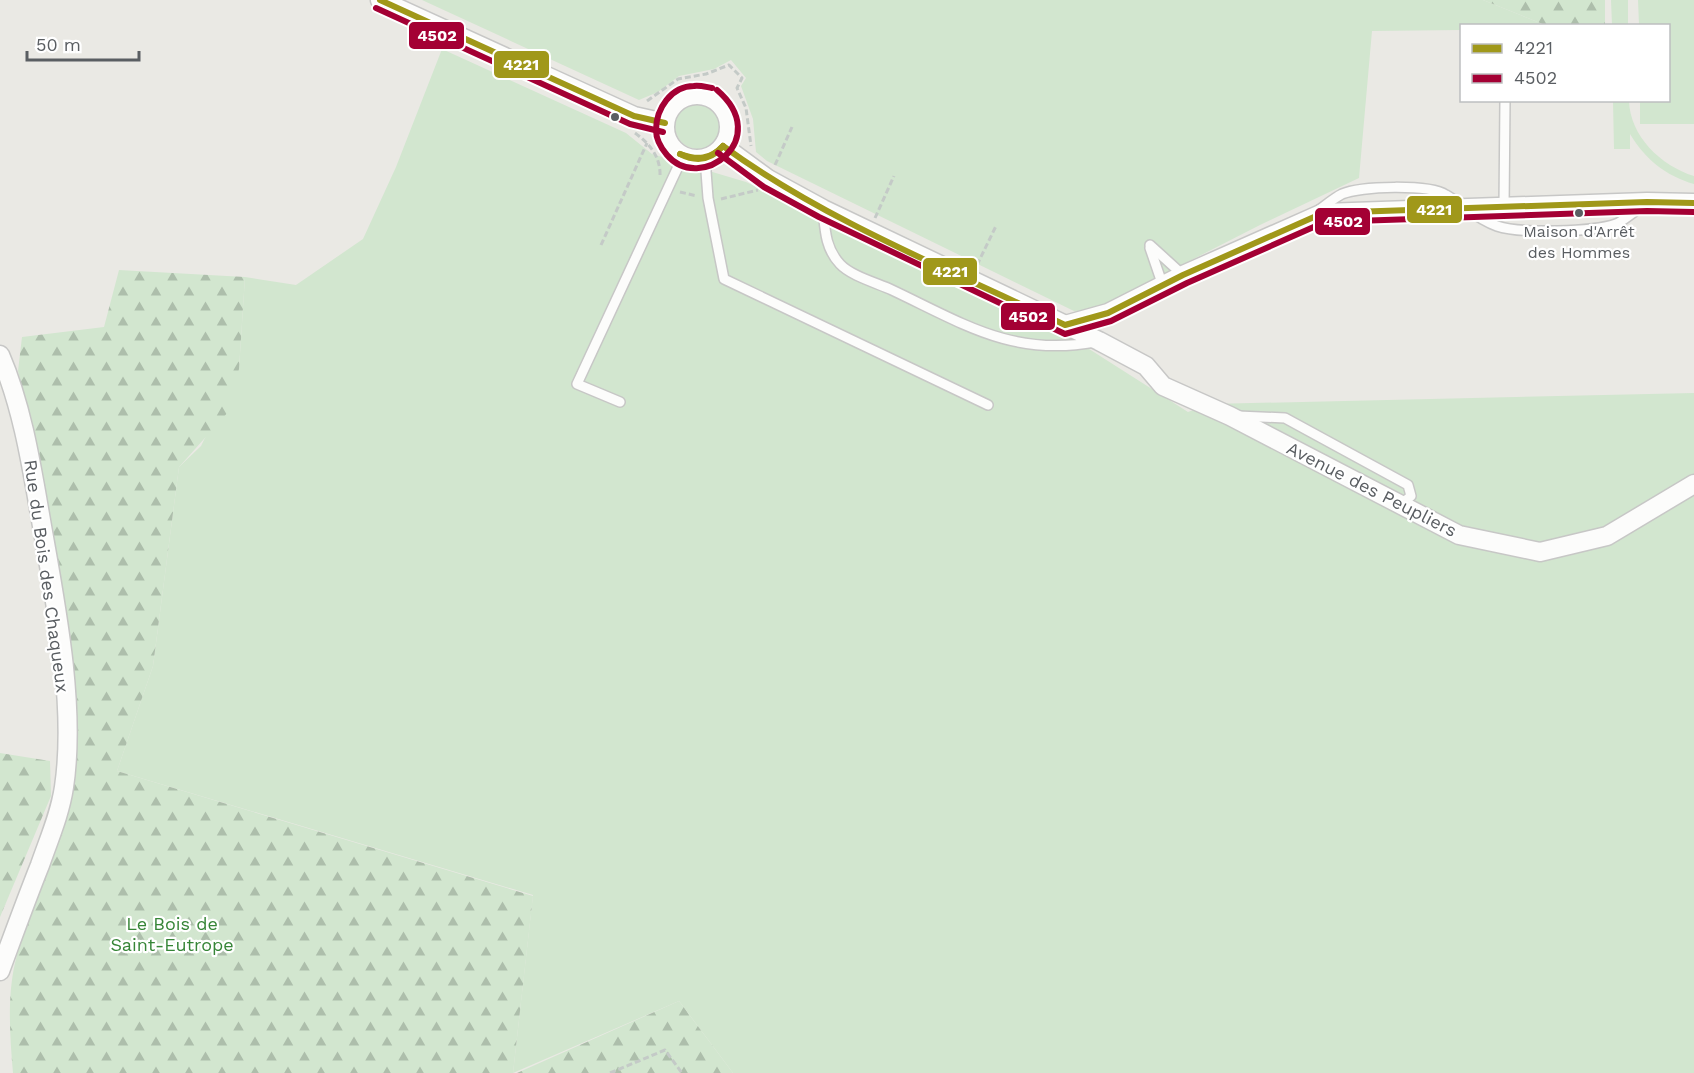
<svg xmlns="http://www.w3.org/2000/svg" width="1694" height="1073" font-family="'Work Sans',sans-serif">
	<defs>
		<pattern id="forest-firs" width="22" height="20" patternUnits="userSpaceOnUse" patternTransform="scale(1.5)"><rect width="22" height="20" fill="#d2e6cf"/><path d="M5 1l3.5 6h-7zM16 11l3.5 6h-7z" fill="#adbeab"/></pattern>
	</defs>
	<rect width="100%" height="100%" fill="#eae9e4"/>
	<g fill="#d2e6cf">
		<path d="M 422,0 L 1483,0 L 1545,25 L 1462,26 L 1461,30 L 1372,31 L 1359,178 L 1260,225 L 1115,299 L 1092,309 L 1076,312 L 767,161 L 756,152 L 753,119 L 741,86 L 746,78 L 731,60 L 714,69 L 679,76 L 658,92 L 639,100 Z"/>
		<path d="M 1611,0 L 1628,0 L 1628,25 L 1612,25 Z"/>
		<path d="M 1638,0 L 1694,0 L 1694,124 L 1640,124 L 1640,101 L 1668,100 L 1668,26 L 1639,25 Z"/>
		<path d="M 442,49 L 626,133 L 652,154 L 746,182 L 1053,326 L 1188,412 L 1210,404 L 1694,393 L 1694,1073 L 733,1073 L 679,1001 L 513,1073 L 533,895 L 117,771 L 153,666 L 179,467 L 201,446 L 239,369 L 245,277 L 296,285 L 363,239 L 396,167 Z"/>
		<path d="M 1613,101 L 1629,101 C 1630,136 1661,166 1694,176 L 1694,184 C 1666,176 1645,159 1630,134 L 1630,149 L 1614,149 Z"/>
		<circle cx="698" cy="126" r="23"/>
	</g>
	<g fill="url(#forest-firs)">
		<path d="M 1483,0 L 1605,0 L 1605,25 L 1545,25 Z"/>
		<path d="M 119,270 L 245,277 L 239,369 L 229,411 L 179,467 L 153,666 L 117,771 L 533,896 L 513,1073 L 13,1073 C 10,1038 7,998 15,963 C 30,902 62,847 73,785 L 38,459 L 18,371 L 22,337 L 104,327 Z"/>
		<path d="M 0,753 L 50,761 L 51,796 L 0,917 Z"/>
		<path d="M 679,1001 L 733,1073 L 517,1073 Z"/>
	</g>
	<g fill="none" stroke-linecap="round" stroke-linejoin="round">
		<defs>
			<g id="lane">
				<path d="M 705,158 L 708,198 L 724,279 L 988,405"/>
				<path d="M 1504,208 L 1505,100"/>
				<path d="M 823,209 C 825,229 825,248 840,264 C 851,276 877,283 892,290 C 964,324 1013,357 1095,342"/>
				<path d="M 1319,210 C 1326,205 1334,198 1342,194 C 1360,186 1429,184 1446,195 C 1463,205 1477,219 1497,226 C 1521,234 1593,232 1616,224 C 1625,220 1634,211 1643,206"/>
				<path d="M 1150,245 L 1183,275"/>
				<path d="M 1150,248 L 1163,286"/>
				<path d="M 620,402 L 577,384 L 683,156"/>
				<path d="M 1238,416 L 1285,418 L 1408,485 L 1411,496 L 1399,506"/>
			</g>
			<g id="street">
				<path d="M 380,0 L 634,116 L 665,123"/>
				<circle cx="697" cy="127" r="32"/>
				<path d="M 723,146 L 768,179 L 823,209 L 1099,341 L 1146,366 L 1163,386 L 1230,416 L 1459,535 L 1540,552 L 1607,536 L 1694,484"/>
				<path d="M 1065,325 L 1108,313 L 1183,275 L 1323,213 L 1647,202 L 1694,203"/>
				<path d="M 0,355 C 23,408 32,469 42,526 C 56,605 76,707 64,787 C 60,814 49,839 40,865 C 26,900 13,936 0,971"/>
			</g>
		</defs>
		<use href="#lane" stroke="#c7c7c6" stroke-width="12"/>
		<use href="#street" stroke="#c7c7c6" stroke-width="21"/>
		<g stroke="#c4cac7" stroke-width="3" stroke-dasharray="6 3" stroke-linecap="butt">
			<path d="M 647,101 L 678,79 L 706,74 L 729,65 L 742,78 L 737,88 L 746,108 L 751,146"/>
			<path d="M 635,133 C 650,144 661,157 660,177"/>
			<path d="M 775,165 L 792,127"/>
			<path d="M 680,192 L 697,196"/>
			<path d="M 721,199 L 758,190"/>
			<path d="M 875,218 L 894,176"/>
			<path d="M 601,245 L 647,143"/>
			<path d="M 977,265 L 996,226"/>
			<path d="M 610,1073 L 665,1050 L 682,1073"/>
		</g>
		<use href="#lane" stroke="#fcfcfb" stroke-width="9"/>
		<use href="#street" stroke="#fcfcfb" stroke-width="18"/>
		<defs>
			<g id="bus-1">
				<path d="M 380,0 L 634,116 L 665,123"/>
				<path d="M 723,146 C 826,221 950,270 1065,325 L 1108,313 L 1183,275 L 1323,213 L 1647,202 L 1694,203"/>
				<path d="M 680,154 C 697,160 710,160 723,146"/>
				<path d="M 680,154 C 696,162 711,160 723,146"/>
			</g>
			<g id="bus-2">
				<path d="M 376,8 L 630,124 L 663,132"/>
				<path d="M 712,88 C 706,87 699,85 694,86 C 671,86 656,109 656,130 C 656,140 661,148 667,155 C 700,194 774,139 717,90"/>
				<path d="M 718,153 L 764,187 L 819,217 L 1065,334 L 1111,321 L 1187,283 L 1325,222 L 1647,211 L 1694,212"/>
			</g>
		</defs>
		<use href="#bus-1" stroke="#fff" stroke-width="10"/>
		<use href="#bus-2" stroke="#fff" stroke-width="10"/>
		<use href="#bus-1" stroke="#a0981a" stroke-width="6"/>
		<use href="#bus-2" stroke="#a40034" stroke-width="6"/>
	</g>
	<g fill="#5a5e62" stroke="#fff" stroke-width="2">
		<circle cx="615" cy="117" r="5"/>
		<circle cx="1579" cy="213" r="5"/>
	</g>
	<g text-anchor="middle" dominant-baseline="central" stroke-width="4.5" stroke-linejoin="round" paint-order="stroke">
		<g font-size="16" fill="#5a5e62" stroke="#fff">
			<text x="1579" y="231">Maison d'Arrêt<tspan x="1579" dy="21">des Hommes</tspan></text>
		</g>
		<g font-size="18" fill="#5a5e62" stroke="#fff">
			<text transform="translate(1372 489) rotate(27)">Avenue des Peupliers</text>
			<text transform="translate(47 576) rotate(82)">Rue du Bois des Chaqueux</text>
		</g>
		<g font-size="18" fill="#368537" stroke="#fff">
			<text x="172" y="923">Le Bois de<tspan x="172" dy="21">Saint-Eutrope</tspan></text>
		</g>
	</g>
	<g stroke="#fff" stroke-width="2">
		<rect x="408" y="21" width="57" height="29" rx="6" fill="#a40034"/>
		<rect x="493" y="50" width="57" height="29" rx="6" fill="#a0981a"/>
		<rect x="1406" y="195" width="57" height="29" rx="6" fill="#a0981a"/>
		<rect x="1314" y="207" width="57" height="29" rx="6" fill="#a40034"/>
		<rect x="922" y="257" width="56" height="29" rx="6" fill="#a0981a"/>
		<rect x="1000" y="302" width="56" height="29" rx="6" fill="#a40034"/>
	</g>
	<g font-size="16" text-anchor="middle" font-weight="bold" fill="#fff">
		<text x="437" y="41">4502</text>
		<text x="521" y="70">4221</text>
		<text x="1434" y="215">4221</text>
		<text x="1343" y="227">4502</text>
		<text x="950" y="277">4221</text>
		<text x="1028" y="322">4502</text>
	</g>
	<rect x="1460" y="24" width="210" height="78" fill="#ffffff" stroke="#bdbfc0" stroke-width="1.5"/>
	<rect x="1472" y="44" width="30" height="9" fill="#a0981a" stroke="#bdbfc0" stroke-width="1.5"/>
	<text x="1514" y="54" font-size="18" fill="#5a5e62">4221</text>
	<rect x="1472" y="74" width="30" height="9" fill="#a40034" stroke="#bdbfc0" stroke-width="1.5"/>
	<text x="1514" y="84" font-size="18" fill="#5a5e62">4502</text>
	<path d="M27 51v9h112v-9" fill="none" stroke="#5a5e62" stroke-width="3"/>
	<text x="36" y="51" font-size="18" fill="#5a5e62" stroke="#ffffff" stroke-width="4.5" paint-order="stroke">50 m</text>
</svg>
